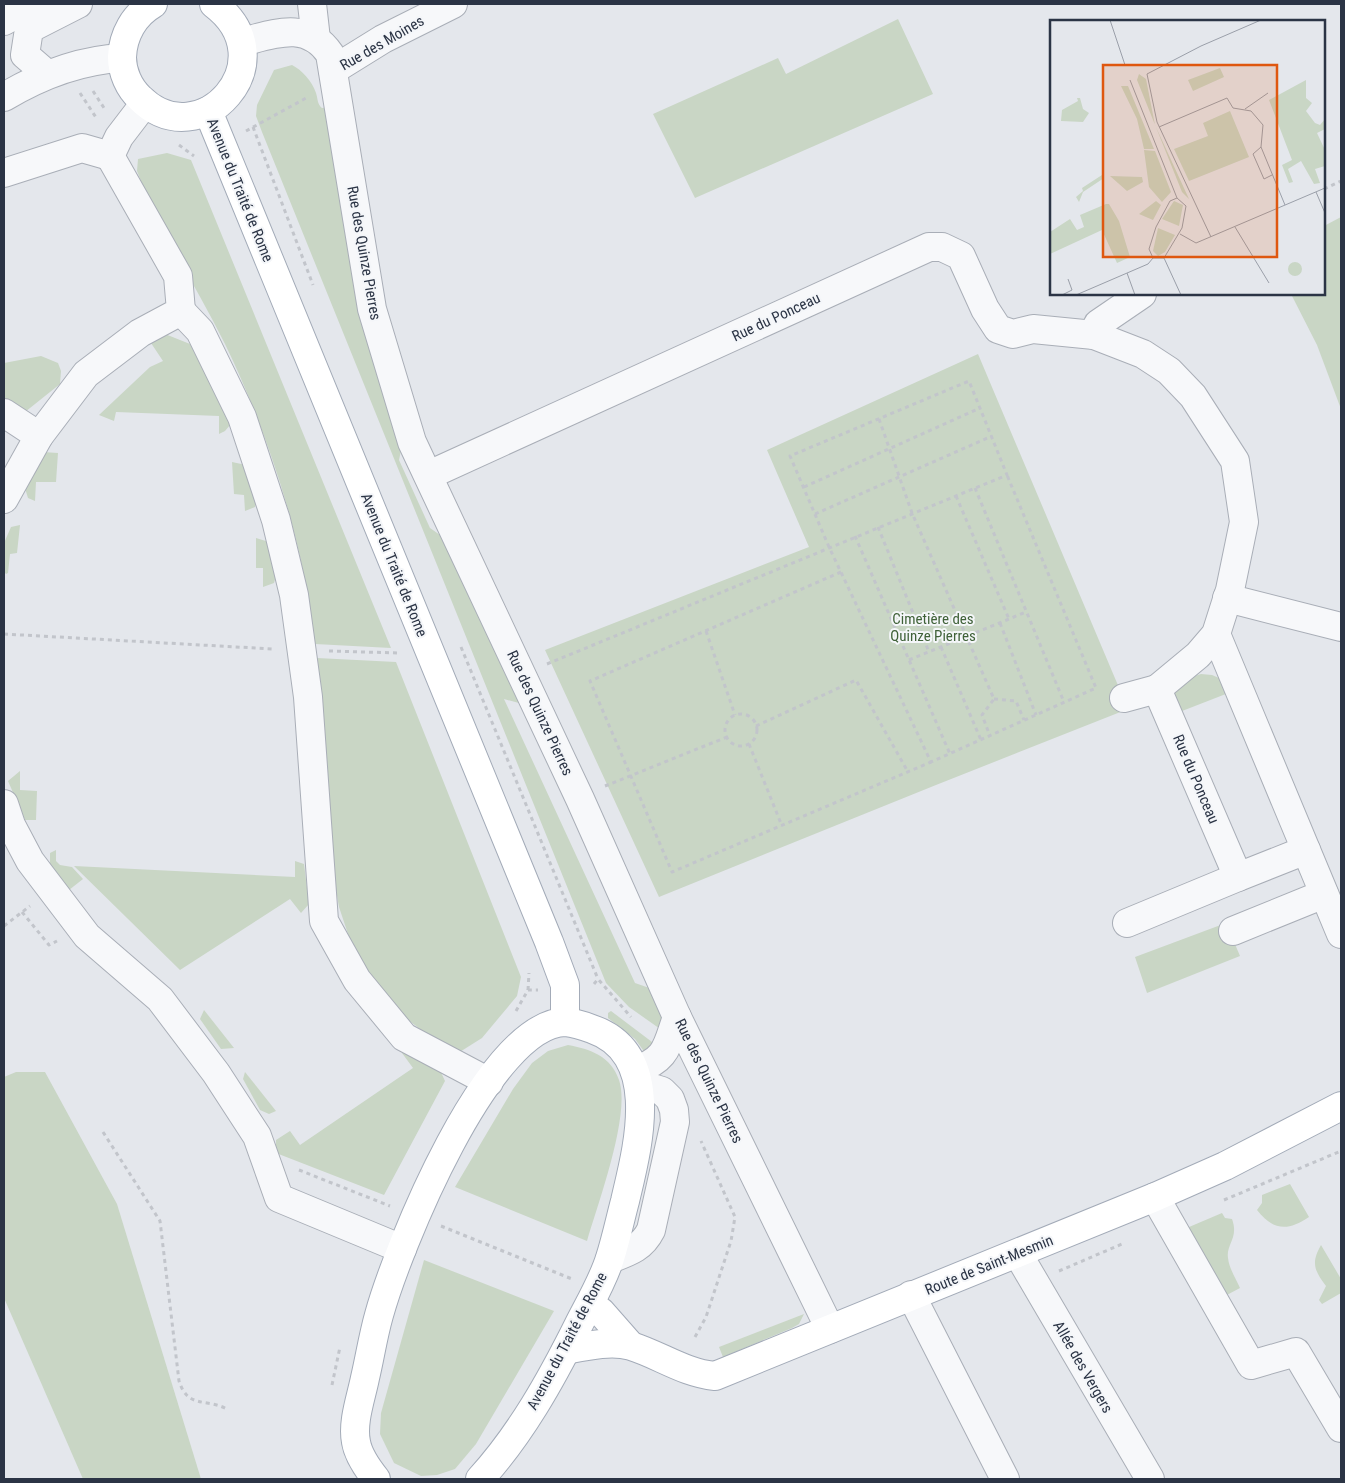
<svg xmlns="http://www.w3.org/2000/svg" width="1345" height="1483" font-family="'Roboto Condensed',sans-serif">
	<rect width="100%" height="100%" fill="#e4e7ec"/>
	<g fill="#c9d6c5">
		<path d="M 898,19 L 933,94 L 695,198 L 653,114 L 778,58 L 786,74 Z"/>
		<path d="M 292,65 C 302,70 312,81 316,93 C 318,99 317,104 322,108 L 329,107 L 403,441 L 399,460 L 430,528 L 450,542 L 526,705 L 504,699 L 635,983 L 658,991 L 665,1009 L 663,1031 L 629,1007 L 606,983 L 262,132 L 256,116 L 257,105 L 274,70 Z"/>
		<path d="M 167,153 L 191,160 L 391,648 L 315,644 C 303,541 270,437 225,344 C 196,286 160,231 137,171 L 138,159 Z"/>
		<path d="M 1341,217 L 1341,409 L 1317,345 L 1291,294 L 1324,294 L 1324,226 Z"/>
		<path d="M 165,334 L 190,344 L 197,353 L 228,416 L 230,425 L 225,431 L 219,434 L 219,416 L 116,412 L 114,421 L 99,415 L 150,367 L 163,361 L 149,340 Z"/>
		<path d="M 978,354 L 1128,709 L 936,785 L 659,897 L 545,650 L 809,547 L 767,450 Z"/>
		<path d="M 41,356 L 58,363 L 61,371 L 60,384 L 25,412 L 4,403 L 4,363 Z"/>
		<path d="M 43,452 L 58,453 L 56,482 L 36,482 L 35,501 L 28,498 L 24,485 Z"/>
		<path d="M 232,462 L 246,465 L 257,499 L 255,507 L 245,511 L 244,495 L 234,494 Z"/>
		<path d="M 20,525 L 17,553 L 10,554 L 8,573 L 6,574 L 4,572 L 4,543 L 11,527 Z"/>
		<path d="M 256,538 L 269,542 L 276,576 L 274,583 L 263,587 L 263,568 L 256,568 Z"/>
		<path d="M 317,658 L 396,662 L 521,977 L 517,996 L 482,1038 L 455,1055 L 404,1017 L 374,985 L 351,943 L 339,907 L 331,862 L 328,773 Z"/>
		<path d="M 1201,674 L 1212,675 L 1226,681 L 1231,692 L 1177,713 C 1168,690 1179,680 1201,674 Z"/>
		<path d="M 20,771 L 20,790 L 37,791 L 36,820 L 25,820 L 8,781 Z"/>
		<path d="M 56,850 L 56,861 L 60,865 L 72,867 L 83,879 L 69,890 L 50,864 L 50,853 Z"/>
		<path d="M 295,861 L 304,864 L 309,904 L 301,913 L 290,899 L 180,970 L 74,866 L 295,877 Z"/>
		<path d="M 1226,923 L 1240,956 L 1147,993 L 1135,957 Z"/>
		<path d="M 204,1010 L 234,1048 L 221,1049 L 200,1019 Z"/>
		<path d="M 611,1011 L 656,1045 L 646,1054 L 635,1039 L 608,1018 L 608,1013 Z"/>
		<path d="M 568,1045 C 590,1049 611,1056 619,1080 C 631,1114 598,1203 587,1241 L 455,1187 L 513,1089 L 532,1063 L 548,1051 Z"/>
		<path d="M 408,1049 L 438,1066 L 445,1081 L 384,1195 L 276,1153 L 276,1140 L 290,1131 L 300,1145 L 413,1068 L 402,1053 Z"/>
		<path d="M 16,1072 L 45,1072 L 117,1204 L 201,1479 L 83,1479 L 4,1298 L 4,1077 Z"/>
		<path d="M 245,1072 L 276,1111 L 269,1114 L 260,1110 L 243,1079 Z"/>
		<path d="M 1290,1184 L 1309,1217 C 1287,1232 1273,1230 1257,1210 L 1262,1203 L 1262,1195 Z"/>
		<path d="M 1222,1213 L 1225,1218 L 1232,1219 C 1239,1238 1226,1244 1228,1258 C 1229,1268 1236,1279 1240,1288 L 1223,1297 L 1182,1230 Z"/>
		<path d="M 1321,1245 L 1341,1279 L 1341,1293 L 1322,1304 L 1319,1300 L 1326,1286 C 1314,1270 1311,1263 1321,1245 Z"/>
		<path d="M 424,1260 L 554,1311 L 476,1444 L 455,1469 L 437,1475 L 421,1476 L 394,1463 L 380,1434 L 381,1413 Z"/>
		<path d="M 804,1314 L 799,1324 L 792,1328 L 723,1357 L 719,1347 Z"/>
	</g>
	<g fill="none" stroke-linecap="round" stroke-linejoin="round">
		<defs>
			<g id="minor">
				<path d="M 312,4 L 316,39"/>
				<path d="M 4,21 L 34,4"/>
				<path d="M 242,42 C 274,34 307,20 330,54 L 372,309 L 412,442 L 580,799 L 677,1017 L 830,1329"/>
				<path d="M 333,70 L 383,39 L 453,4"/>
				<path d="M 47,74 L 25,55 L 29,29 L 78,4"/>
				<path d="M 4,97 C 41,75 79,60 122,58"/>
				<path d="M 4,173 L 82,148 L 110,156 L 119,137 L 145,103"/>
				<path d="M 181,311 L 200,331 L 242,417 L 276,520 L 294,595 L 308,697 L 324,921 L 357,980 L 404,1037 L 489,1082"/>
				<path d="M 1094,335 L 1098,324 L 1142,294"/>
				<path d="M 4,413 L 39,436"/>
				<path d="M 429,475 L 929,247 L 942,247 L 961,256 L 985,309 L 998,329 L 1013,334 L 1033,329 L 1094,335 L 1143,354 L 1169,371 L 1193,396 L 1235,461 L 1244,522 L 1230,590 L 1216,634 L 1198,655 L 1157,689 L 1238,877 L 1306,850"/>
				<path d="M 4,499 L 39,436 L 86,374 L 140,333 L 181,311 L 178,276 L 110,156"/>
				<path d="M 1227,598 L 1341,627"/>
				<path d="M 1216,634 L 1341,934"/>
				<path d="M 1124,698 L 1157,689"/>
				<path d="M 4,804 L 11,825 L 30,861 L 87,936 L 160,999 L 216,1073 L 257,1136 L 279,1198 L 402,1249"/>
				<path d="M 1127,923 L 1238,877"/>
				<path d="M 1233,931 L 1324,894"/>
				<path d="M 635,1071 C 668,1058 666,1048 677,1017"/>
				<path d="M 1155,1197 L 1251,1365 L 1296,1352 L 1341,1428"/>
				<path d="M 1018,1254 L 1150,1479"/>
				<path d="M 610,1259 C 629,1252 642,1248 651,1230 L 675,1122 L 674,1110 L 670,1099 L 662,1091 L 639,1084"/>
				<path d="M 911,1295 L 1005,1479"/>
			</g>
			<g id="major">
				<path d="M 153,4 C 134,15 123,35 122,57 C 122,72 129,88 140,98 C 200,158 289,61 214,4"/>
				<path d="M 208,111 L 549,942 L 565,985 L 565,1022"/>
				<path d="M 590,1304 L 601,1312 L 630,1345"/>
				<path d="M 566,1350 C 586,1346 612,1340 631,1346 C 660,1355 684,1373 715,1376 L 1155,1197 L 1225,1166 L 1341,1106"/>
				<path d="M 376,1479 C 368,1469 358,1454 356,1442 C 352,1422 361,1398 365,1378 C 370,1357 373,1336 379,1315 C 397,1250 488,1022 566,1022 C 575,1023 584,1026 592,1029 C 663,1054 638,1146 625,1201 C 620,1220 616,1239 610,1258 C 603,1281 589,1304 578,1326 C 551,1380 521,1434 480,1479"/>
			</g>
		</defs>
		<use href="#minor" stroke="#a9aeb7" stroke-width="30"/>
		<use href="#major" stroke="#a3abb8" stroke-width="30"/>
		<g stroke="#c2c5cb" stroke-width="3" stroke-dasharray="4 4" stroke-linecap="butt">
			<path d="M 93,91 L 106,111"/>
			<path d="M 80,93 L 97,119"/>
			<path d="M 253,127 L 313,285"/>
			<path d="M 246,131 L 308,97"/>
			<path d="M 179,145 L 194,156"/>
			<path d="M 1324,189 L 1341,181"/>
			<path d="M 879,419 L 912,513 L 994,699 L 982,715 L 990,736"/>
			<path d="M 804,487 L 980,408"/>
			<path d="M 975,488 L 1064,702"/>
			<path d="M 956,496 L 1009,619"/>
			<path d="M 815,514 L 992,436"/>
			<path d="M 878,527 L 929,652"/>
			<path d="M 855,536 L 950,754"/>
			<path d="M 841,572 L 590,681 L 672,872 L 931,762"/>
			<path d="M 1000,623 L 1036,715"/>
			<path d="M 706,631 L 735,715"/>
			<path d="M 4,634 L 273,649"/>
			<path d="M 461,647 L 598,979"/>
			<path d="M 941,647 L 981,740"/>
			<path d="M 329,651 L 400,653"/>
			<path d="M 909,660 L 1026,612"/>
			<path d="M 547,664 L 1007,475 L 969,381 L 790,456 L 829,547 L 931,762 L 1096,688 L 1007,475"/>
			<path d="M 994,699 L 1016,701 L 1024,720"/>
			<circle cx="741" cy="730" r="16"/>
			<path d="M 756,726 L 856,680 L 908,772"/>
			<path d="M 749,744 L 782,826"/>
			<path d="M 605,786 L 727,737"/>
			<path d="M 22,912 L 49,945 L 57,941"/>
			<path d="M 4,926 L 30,906"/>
			<path d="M 594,984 L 598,979 L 631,1017"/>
			<path d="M 528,990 L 529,973"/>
			<path d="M 516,1011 L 528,990 L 538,990"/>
			<path d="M 103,1132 L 160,1221 L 179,1381 C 188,1409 206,1398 227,1409"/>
			<path d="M 299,1170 L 390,1206"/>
			<path d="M 1224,1200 L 1341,1151"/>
			<path d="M 441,1226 L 572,1279"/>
			<path d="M 1059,1271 L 1122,1244"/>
			<path d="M 695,1337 L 706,1317 L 731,1241 L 735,1217 L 701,1141"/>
			<path d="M 332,1385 L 340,1347"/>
		</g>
		<use href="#minor" stroke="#f7f8fa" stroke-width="28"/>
		<use href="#major" stroke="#fff" stroke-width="28"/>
	</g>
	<g text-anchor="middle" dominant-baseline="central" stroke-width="4" stroke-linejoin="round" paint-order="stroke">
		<g font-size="15" fill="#2b3445" stroke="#f4f6f9">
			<text transform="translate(382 43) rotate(-30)">Rue des Moines</text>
			<text transform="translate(240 190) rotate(68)">Avenue du Traité de Rome</text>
			<text transform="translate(364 253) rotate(80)">Rue des Quinze Pierres</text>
			<text transform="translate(776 317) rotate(-25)">Rue du Ponceau</text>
			<text transform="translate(394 565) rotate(68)">Avenue du Traité de Rome</text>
			<text transform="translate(540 713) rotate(65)">Rue des Quinze Pierres</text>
			<text transform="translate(1196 779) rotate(67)">Rue du Ponceau</text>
			<text transform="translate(709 1081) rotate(64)">Rue des Quinze Pierres</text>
			<text transform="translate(989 1265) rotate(-22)">Route de Saint-Mesmin</text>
			<text transform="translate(567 1341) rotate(-62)">Avenue du Traité de Rome</text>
			<text transform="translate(1083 1367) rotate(60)">Allée des Vergers</text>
		</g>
		<g font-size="15" fill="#3f6138" stroke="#f4f6f9">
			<text x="933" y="619">Cimetière des<tspan x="933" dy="17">Quinze Pierres</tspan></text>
		</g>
	</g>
	<g transform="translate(1050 20)">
		<rect width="275" height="275" fill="#e4e7ec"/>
		<path d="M 170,48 L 174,57 L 143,71 L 138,60 ZM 89,54 L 96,59 L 105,105 L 139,179 L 132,172 L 87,60 ZM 256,60 L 256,78 L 262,83 L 256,91 L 265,103 L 270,105 L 275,99 L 275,109 L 267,113 L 275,130 L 275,146 L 265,149 L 270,163 L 264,164 L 251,141 L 238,149 L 243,162 L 239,163 L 232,145 L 242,140 L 219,80 ZM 71,66 L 78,66 L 104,129 L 94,129 L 87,99 ZM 27,78 L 30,78 L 33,89 L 39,93 L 33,102 L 11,101 L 12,90 L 28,81 ZM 180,91 L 199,137 L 139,161 L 124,129 L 158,116 L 153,103 ZM 94,130 L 105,131 L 121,172 L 112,182 L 99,167 ZM 52,155 L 54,158 L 33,172 L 29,182 L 26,177 L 33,171 L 32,168 ZM 60,156 L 92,157 L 93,162 L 77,171 ZM 106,181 L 111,185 L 103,200 L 89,194 ZM 124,181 L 133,185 L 129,206 L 112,199 ZM 56,184 L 59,184 L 69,201 L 80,237 L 67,243 L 52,210 L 0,234 L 0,212 L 20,199 L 27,210 L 34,207 L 30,195 ZM 108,208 L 125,215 L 115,232 L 108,236 L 103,231 ZM238 249a7 7 0 1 1 14 0a7 7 0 1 1-14 0Z" fill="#c9d6c5"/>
		<path fill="none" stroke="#9a9fa9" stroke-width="1" d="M 60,0 L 75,45M 97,54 L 107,102 L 161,217M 97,54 L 151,26 L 211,0M 80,60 L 127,178M 195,89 L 218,73M 109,107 L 177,78 L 183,88 L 201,91 L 213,105 L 211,127 L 203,134 L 214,159 L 222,155M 211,127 L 235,185M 266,172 L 275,193M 185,207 L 219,263M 130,214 L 146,223 L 275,168M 103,238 L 114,238 L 132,208 L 136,186 L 127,178M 103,238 L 99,229 L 106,207 L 120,181 L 127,178M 114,238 L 131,275M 77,253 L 85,275M 12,275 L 22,270 L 18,259M 26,275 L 98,244 L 103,238"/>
		<path fill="#df570f" fill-opacity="0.15" stroke="#df570f" stroke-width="2.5" d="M 53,45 L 227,45 L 227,237 L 53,237 Z"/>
		<rect width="275" height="275" fill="none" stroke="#2b3445" stroke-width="2.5"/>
	</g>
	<rect width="1345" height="1483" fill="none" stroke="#2b3445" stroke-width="10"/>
</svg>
